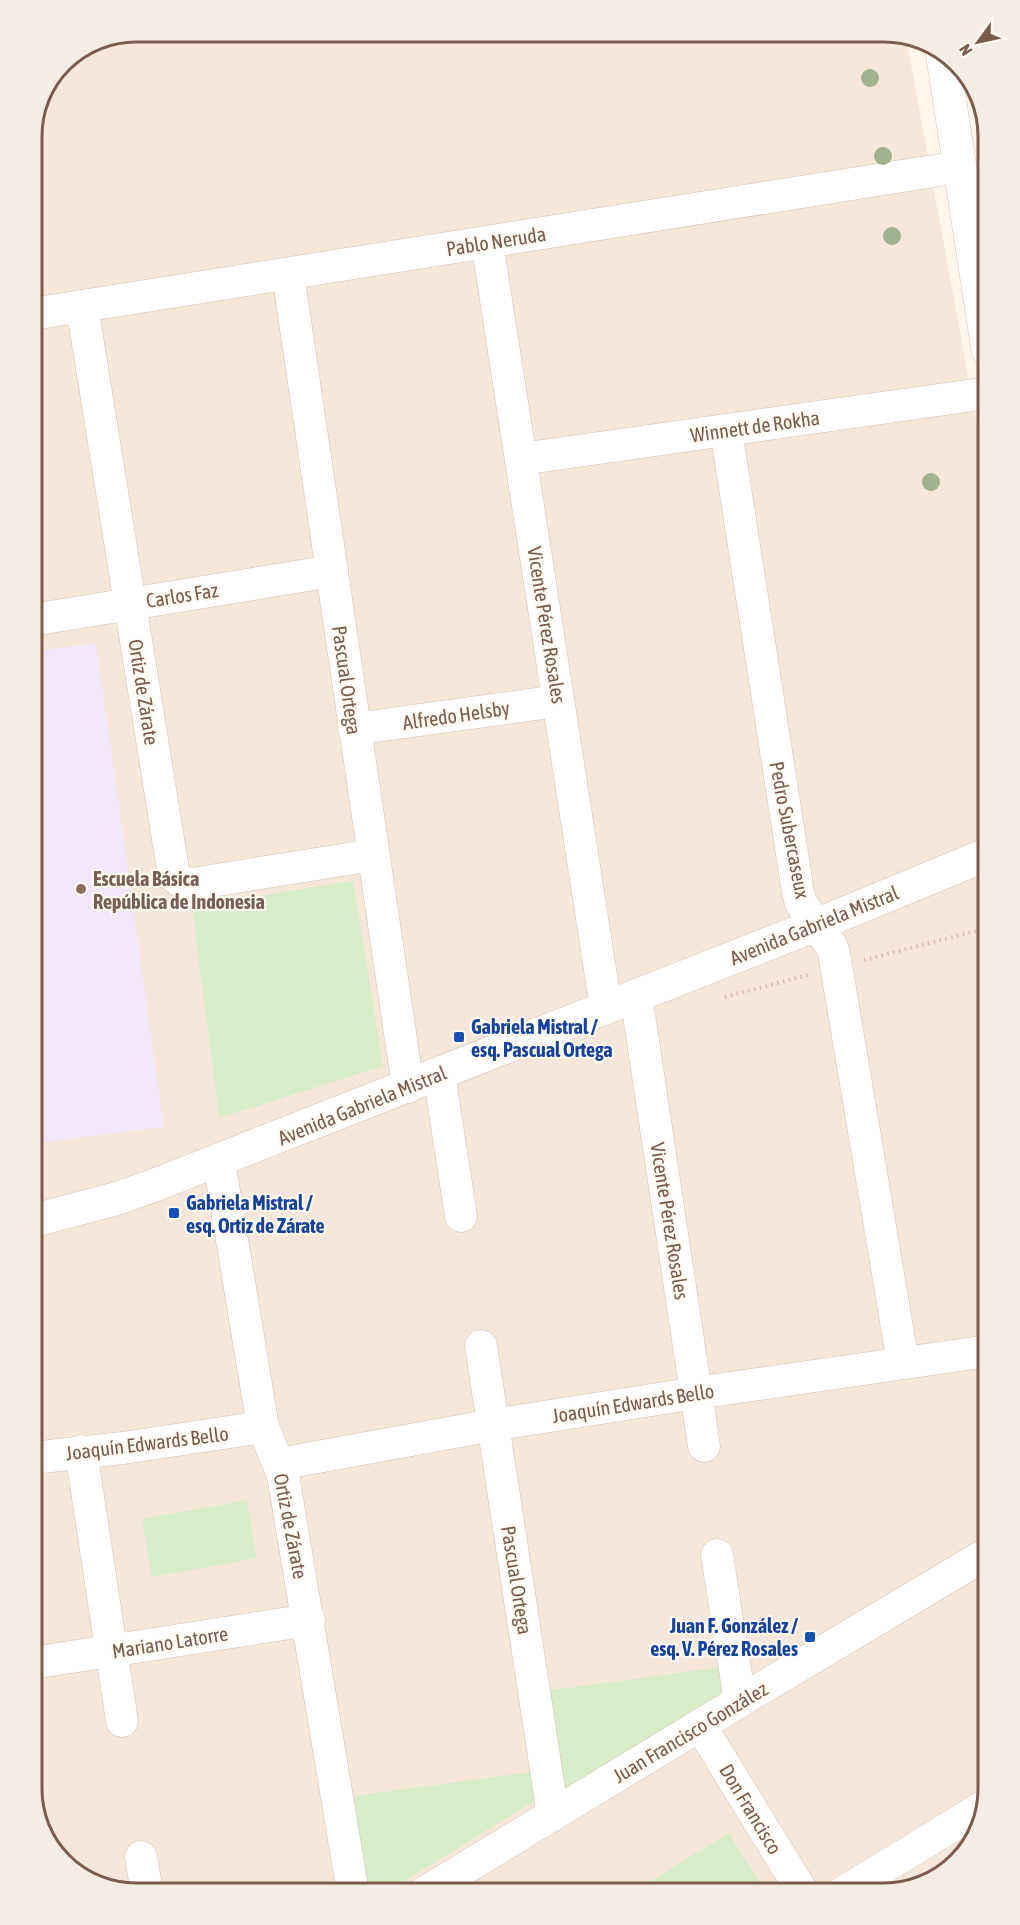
<svg xmlns="http://www.w3.org/2000/svg" width="1020" height="1925" font-family="'Asap Condensed',sans-serif">
	<rect width="100%" height="100%" fill="#fdf6ec"/>
	<path fill="#f5e8da" d="M 892,32 L 906,37 L 988,485 L 988,1790 L 971,1848 L 925,1885 L 884,1893 L 129,1893 L 77,1876 L 40,1830 L 32,1789 L 32,129 L 62,62 L 96,39 Z"/>
	<path fill="#f3e8fa" d="M 96,643 L 164,1127 L 32,1144 L 32,652 Z"/>
	<g fill="#d8ecc9">
		<path d="M 353,881 L 383,1066 L 219,1118 L 192,907 Z"/>
		<path d="M 247,1500 L 257,1558 L 152,1577 L 142,1519 Z"/>
		<path d="M 723,1667 L 727,1695 L 559,1798 L 545,1691 Z"/>
		<path d="M 532,1772 L 536,1800 L 385,1893 L 367,1893 L 354,1796 Z"/>
		<path d="M 729,1833 L 766,1893 L 631,1893 Z"/>
		<path d="M 971,1846 L 925,1885 L 901,1890 Z"/>
	</g>
	<g fill="none" stroke-linecap="round" stroke-linejoin="round">
		<defs>
			<path id="lane" d="M 965,196 L 988,210"/>
			<g id="street">
				<path d="M 487,242 L 606,1008"/>
				<path d="M 288,274 L 408,1087"/>
				<path d="M 82,306 L 174,876 L 180,881 L 192,884 L 373,855"/>
				<path d="M 32,314 L 959,167"/>
				<path d="M 726,430 L 798,892 L 801,903 L 832,947 L 834,953 L 903,1363"/>
				<path d="M 521,459 L 988,393"/>
				<path d="M 32,620 L 332,571"/>
				<path d="M 354,729 L 558,701"/>
				<path d="M 636,995 L 704,1446"/>
				<path d="M 439,1074 L 461,1216"/>
				<path d="M 219,1161 L 263,1427 L 283,1475 L 353,1893"/>
				<path d="M 481,1346 L 553,1815"/>
				<path d="M 81,1451 L 122,1721"/>
				<path d="M 32,1458 L 123,1448 L 263,1427"/>
				<path d="M 279,1464 L 493,1425 L 696,1393 L 988,1351"/>
				<path d="M 717,1555 L 740,1701"/>
				<path d="M 32,1663 L 309,1620"/>
				<path d="M 700,1725 L 803,1893"/>
				<path d="M 141,1857 L 147,1893"/>
				<path d="M 424,1893 L 740,1701 L 988,1553"/>
				<path d="M 842,1893 L 983,1807"/>
			</g>
			<g id="secondary">
				<path d="M 942,51 L 988,350"/>
				<path d="M 32,1221 L 115,1199 L 155,1185 L 816,925 L 988,854"/>
			</g>
		</defs>
		<use href="#lane" stroke="#d1beb0" stroke-width="16"/>
		<use href="#street" stroke="#d1beb0" stroke-width="33"/>
		<use href="#secondary" stroke="#d6c0b0" stroke-width="34"/>
		<g stroke="#d9b8a5" stroke-width="4" stroke-dasharray="1.5 4.5" stroke-linecap="butt">
			<path d="M 864,960 L 988,928"/>
			<path d="M 725,997 L 808,975"/>
		</g>
		<use href="#lane" stroke="#fff" stroke-width="15"/>
		<use href="#street" stroke="#fff" stroke-width="32"/>
		<use href="#secondary" stroke="#fff" stroke-width="33"/>
	</g>
	<g fill="#a0b28e">
		<circle cx="870" cy="78" r="9"/>
		<circle cx="883" cy="156" r="9"/>
		<circle cx="892" cy="236" r="9"/>
		<circle cx="931" cy="482" r="9"/>
	</g>
	<circle fill="#8d6e63" stroke="#fffaf3" stroke-width="2" cx="81" cy="889" r="6"/>
	<g fill="#1a4fb4" stroke="#fffaf3" stroke-width="2">
		<rect x="453" y="1031" width="12" height="12" rx="3"/>
		<rect x="168" y="1207" width="12" height="12" rx="3"/>
		<rect x="804" y="1631" width="12" height="12" rx="3"/>
	</g>
	<g text-anchor="middle" dominant-baseline="central" stroke-width="4.5" stroke-linejoin="round" paint-order="stroke">
		<g font-size="20" fill="#7a5c4d" stroke="#fffaf3">
			<text transform="translate(496 241) rotate(-9)">Pablo Neruda</text>
			<text transform="translate(755 426) rotate(-8)">Winnett de Rokha</text>
			<text transform="translate(182 595) rotate(-9)">Carlos Faz</text>
			<text transform="translate(547 625) rotate(81)">Vicente Pérez Rosales</text>
			<text transform="translate(347 680) rotate(82)">Pascual Ortega</text>
			<text transform="translate(144 692) rotate(81)">Ortiz de Zárate</text>
			<text transform="translate(456 715) rotate(-8)">Alfredo Helsby</text>
			<text transform="translate(790 830) rotate(79)">Pedro Subercaseux</text>
			<text transform="translate(814 925) rotate(-22)">Avenida Gabriela Mistral</text>
			<text transform="translate(362 1105) rotate(-22)">Avenida Gabriela Mistral</text>
			<text transform="translate(670 1221) rotate(81)">Vicente Pérez Rosales</text>
			<text transform="translate(633 1403) rotate(-9)">Joaquín Edwards Bello</text>
			<text transform="translate(147 1443) rotate(-7)">Joaquín Edwards Bello</text>
			<text transform="translate(291 1526) rotate(79)">Ortiz de Zárate</text>
			<text transform="translate(517 1580) rotate(81)">Pascual Ortega</text>
			<text transform="translate(170 1642) rotate(-9)">Mariano Latorre</text>
			<text transform="translate(690 1732) rotate(-31)">Juan Francisco González</text>
			<text transform="translate(751 1809) rotate(59)">Don Francisco</text>
		</g>
		<g font-size="20" font-weight="bold" fill="#785e54" stroke="#fffaf3" text-anchor="start">
			<text x="93" y="878">Escuela Básica<tspan x="93" dy="23">República de Indonesia</tspan></text>
		</g>
		<g font-size="20" font-weight="bold" fill="#164399" stroke="#fffaf3" text-anchor="start">
			<text x="471" y="1026">Gabriela Mistral /<tspan x="471" dy="23">esq. Pascual Ortega</tspan></text>
			<text x="186" y="1202">Gabriela Mistral /<tspan x="186" dy="23">esq. Ortiz de Zárate</tspan></text>
			<text x="798" y="1625" text-anchor="end">Juan F. González /<tspan x="798" dy="23">esq. V. Pérez Rosales</tspan></text>
		</g>
	</g>
	<path d="M0 0H1020V1925H0ZM136 42H884A94 94 0 0 1 978 136V1789A94 94 0 0 1 884 1883H136A94 94 0 0 1 42 1789V136A94 94 0 0 1 136 42Z" fill="#f4ede6" fill-rule="evenodd"/>
	<path fill="none" stroke="#7a5c4d" stroke-width="3" d="M136 42H884A94 94 0 0 1 978 136V1789A94 94 0 0 1 884 1883H136A94 94 0 0 1 42 1789V136A94 94 0 0 1 136 42Z"/>
	<g transform="translate(978 42) rotate(237)" stroke="#fffaf3" stroke-width="4.5" paint-order="stroke">
	<path d="M0-4.5L10 22L0 15L-10 22Z" fill="#7a5c4d"/>
	<text y="-9" font-size="16" font-weight="bold" text-anchor="middle" fill="#7a5c4d">N</text>
	</g>
</svg>
